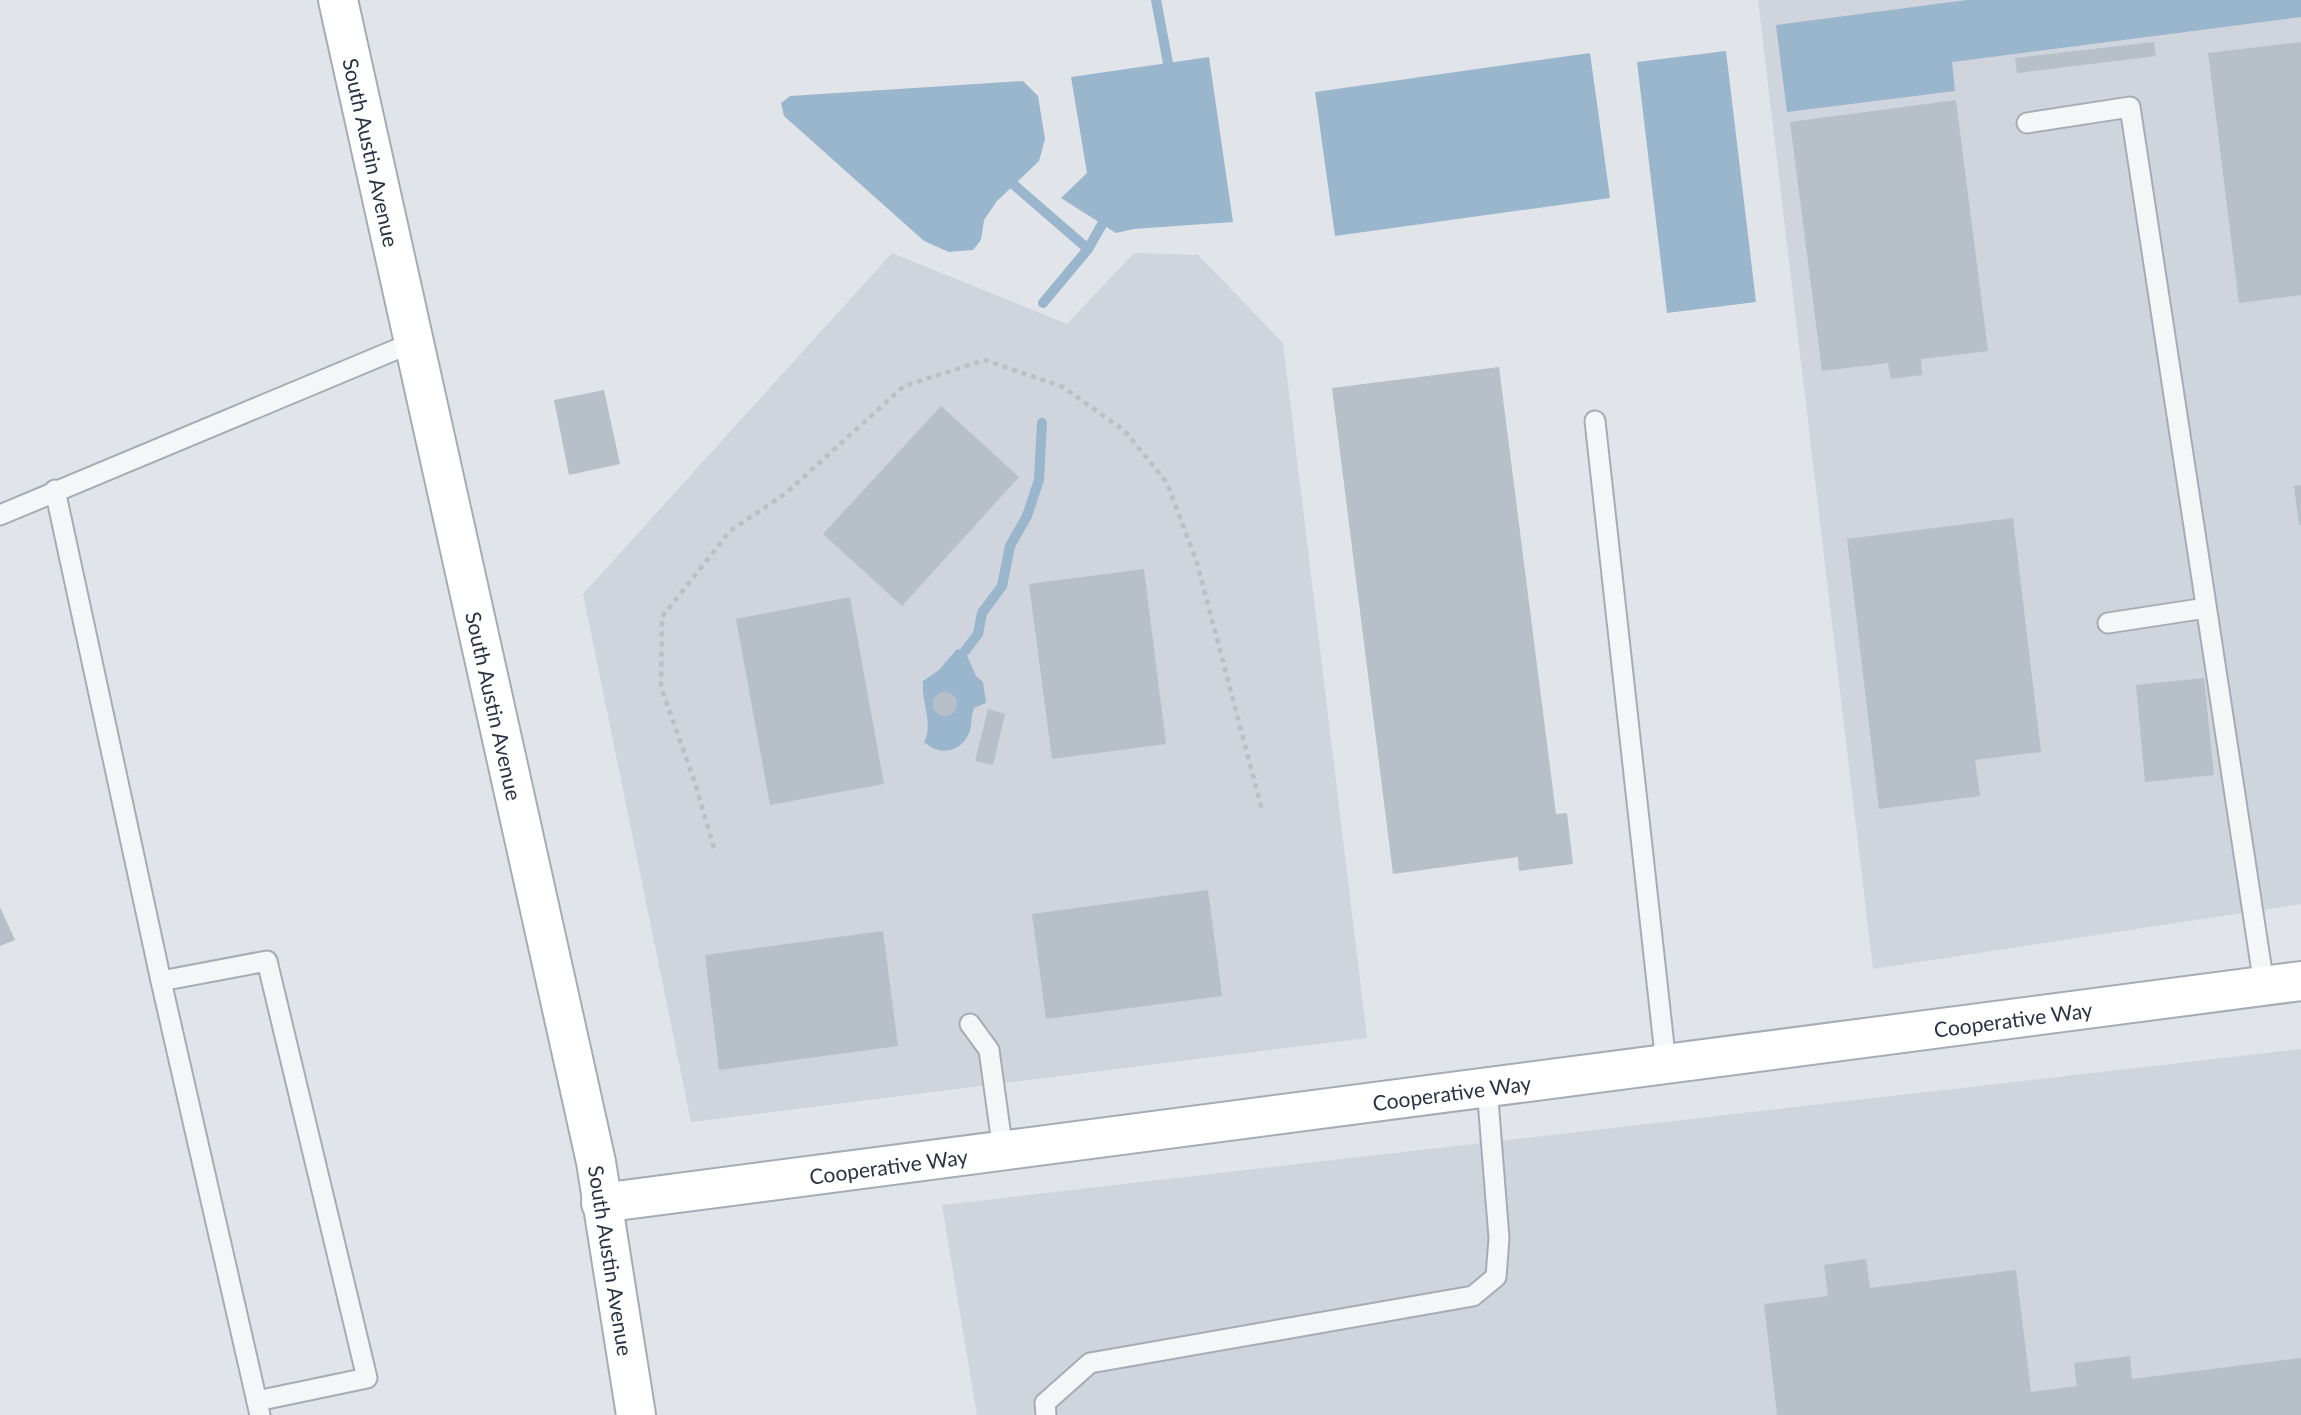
<svg xmlns="http://www.w3.org/2000/svg" width="2301" height="1415" font-family="Lato,sans-serif">
	<rect width="100%" height="100%" fill="#e1e5ea"/>
	<g fill="#cfd4dd">
		<path d="M 1758,0 L 2301,0 L 2301,904 L 1873,969 Z"/>
		<path d="M 892,253 L 1067,324 L 1134,253 L 1198,255 L 1283,343 L 1367,1038 L 691,1122 L 583,594 Z"/>
		<path d="M 2301,1049 L 2301,1415 L 977,1415 L 942,1205 Z"/>
	</g>
	<g fill="#99b6cd">
		<path d="M 1967,0 L 2301,0 L 2301,17 L 1952,62 L 1955,91 L 1787,112 L 1776,25 Z"/>
		<path d="M 1726,51 L 1756,302 L 1667,313 L 1637,62 Z"/>
		<path d="M 1590,53 L 1610,198 L 1335,236 L 1315,92 Z"/>
		<path d="M 1209,57 L 1233,222 L 1134,229 L 1116,233 L 1061,198 L 1087,173 L 1071,77 Z"/>
		<path d="M 1023,81 L 1038,96 L 1045,139 L 1039,161 L 997,201 L 984,220 L 981,240 L 973,250 L 949,252 L 924,241 L 784,116 L 781,103 L 790,96 Z"/>
		<path d="M 957,649 L 965,651 L 976,676 L 983,682 L 986,703 L 974,708 C 971,716 972,723 970,731 C 962,752 941,757 924,742 C 934,726 921,701 923,681 L 939,670 Z"/>
	</g>
	<g fill="none" stroke-linecap="round" stroke-linejoin="round">
		<g stroke="#99b6cd" stroke-width="10">
			<path d="M 1156,0 L 1168,63 L 1164,74"/>
			<path d="M 1010,174 L 1014,185 L 1088,249"/>
			<path d="M 1043,303 L 1088,249 L 1109,212"/>
			<path d="M 965,651 L 978,634 L 982,613 L 1002,586 L 1010,546 L 1027,516 L 1039,480 L 1042,423"/>
		</g>
	</g>
	<g fill="#b7bfc8">
		<path d="M 2154,42 L 2156,56 L 2017,73 L 2015,58 Z"/>
		<path d="M 2301,42 L 2301,295 L 2239,303 L 2208,53 Z"/>
		<path d="M 1956,100 L 1988,351 L 1921,359 L 1922,375 L 1891,379 L 1888,363 L 1822,371 L 1790,122 Z"/>
		<path d="M 1499,367 L 1556,814 L 1567,813 L 1573,864 L 1519,871 L 1518,857 L 1393,874 L 1332,388 Z"/>
		<path d="M 604,390 L 620,464 L 569,475 L 554,400 Z"/>
		<path d="M 941,406 L 1019,477 L 902,606 L 823,534 Z"/>
		<path d="M 2301,485 L 2301,525 L 2299,525 L 2294,486 Z"/>
		<path d="M 2013,518 L 2041,752 L 1975,760 L 1980,796 L 1879,809 L 1847,539 Z"/>
		<path d="M 1144,569 L 1166,744 L 1052,759 L 1029,584 Z"/>
		<path d="M 850,597 L 884,784 L 770,805 L 736,619 Z"/>
		<path d="M 2204,678 L 2214,775 L 2145,782 L 2136,685 Z"/>
		<circle cx="945" cy="704" r="12"/>
		<path d="M 988,709 L 1005,714 L 993,765 L 975,761 Z"/>
		<path d="M 1208,890 L 1222,996 L 1046,1019 L 1032,914 Z"/>
		<path d="M 0,907 L 15,940 L 0,946 Z"/>
		<path d="M 883,931 L 898,1046 L 719,1070 L 705,955 Z"/>
		<path d="M 1866,1259 L 1870,1288 L 2016,1270 L 2031,1392 L 2077,1386 L 2074,1363 L 2130,1356 L 2132,1379 L 2301,1358 L 2301,1415 L 1777,1415 L 1764,1304 L 1828,1296 L 1824,1265 Z"/>
	</g>
	<g fill="none" stroke-linecap="round" stroke-linejoin="round">
		<defs>
			<g id="lane">
				<path d="M 2027,123 L 2130,107 L 2264,985"/>
				<path d="M 1595,421 L 1666,1064"/>
				<path d="M 55,490 L 161,981 L 260,1415"/>
				<path d="M 0,515 L 414,342"/>
				<path d="M 2108,623 L 2206,608"/>
				<path d="M 161,981 L 267,961 L 367,1378 L 257,1401"/>
				<path d="M 970,1024 L 989,1050 L 1003,1151"/>
				<path d="M 1046,1415 L 1045,1403 L 1090,1363 L 1473,1296 L 1496,1277 L 1499,1238 L 1487,1087"/>
			</g>
			<g id="secondary">
				<path id="s1" d="M 338,0 L 596,1162 L 636,1415"/>
				<path id="s2" d="M 601,1203 L 2301,981"/>
			</g>
		</defs>
		<use href="#lane" stroke="#a6acb5" stroke-width="23"/>
		<use href="#secondary" stroke="#a6acb5" stroke-width="42"/>
		<path stroke="#bbc0c5" stroke-width="4.5" stroke-dasharray="5 5" stroke-linecap="butt" d="M 714,848 L 695,783 L 661,687 L 662,617 L 730,531 L 785,494 L 904,386 L 985,360 L 1063,387 L 1125,431 L 1167,483 L 1197,563 L 1262,810"/>
		<use href="#lane" stroke="#f4f6f8" stroke-width="19"/>
		<use href="#secondary" stroke="#fff" stroke-width="38"/>
	</g>
	<g text-anchor="middle" dominant-baseline="central" stroke-width="6" stroke-linejoin="round" paint-order="stroke">
		<g font-size="21" fill="#283443" stroke="#f0f4f8">
			<text stroke="none"><textPath href="#s1" startOffset="156">South Austin Avenue</textPath></text>
			<text stroke="none"><textPath href="#s1" startOffset="723">South Austin Avenue</textPath></text>
			<text stroke="none"><textPath href="#s2" startOffset="1424">Cooperative Way</textPath></text>
			<text stroke="none"><textPath href="#s2" startOffset="858">Cooperative Way</textPath></text>
			<text stroke="none"><textPath href="#s2" startOffset="290">Cooperative Way</textPath></text>
			<text stroke="none"><textPath href="#s1" startOffset="1290">South Austin Avenue</textPath></text>
		</g>
	</g>
</svg>
